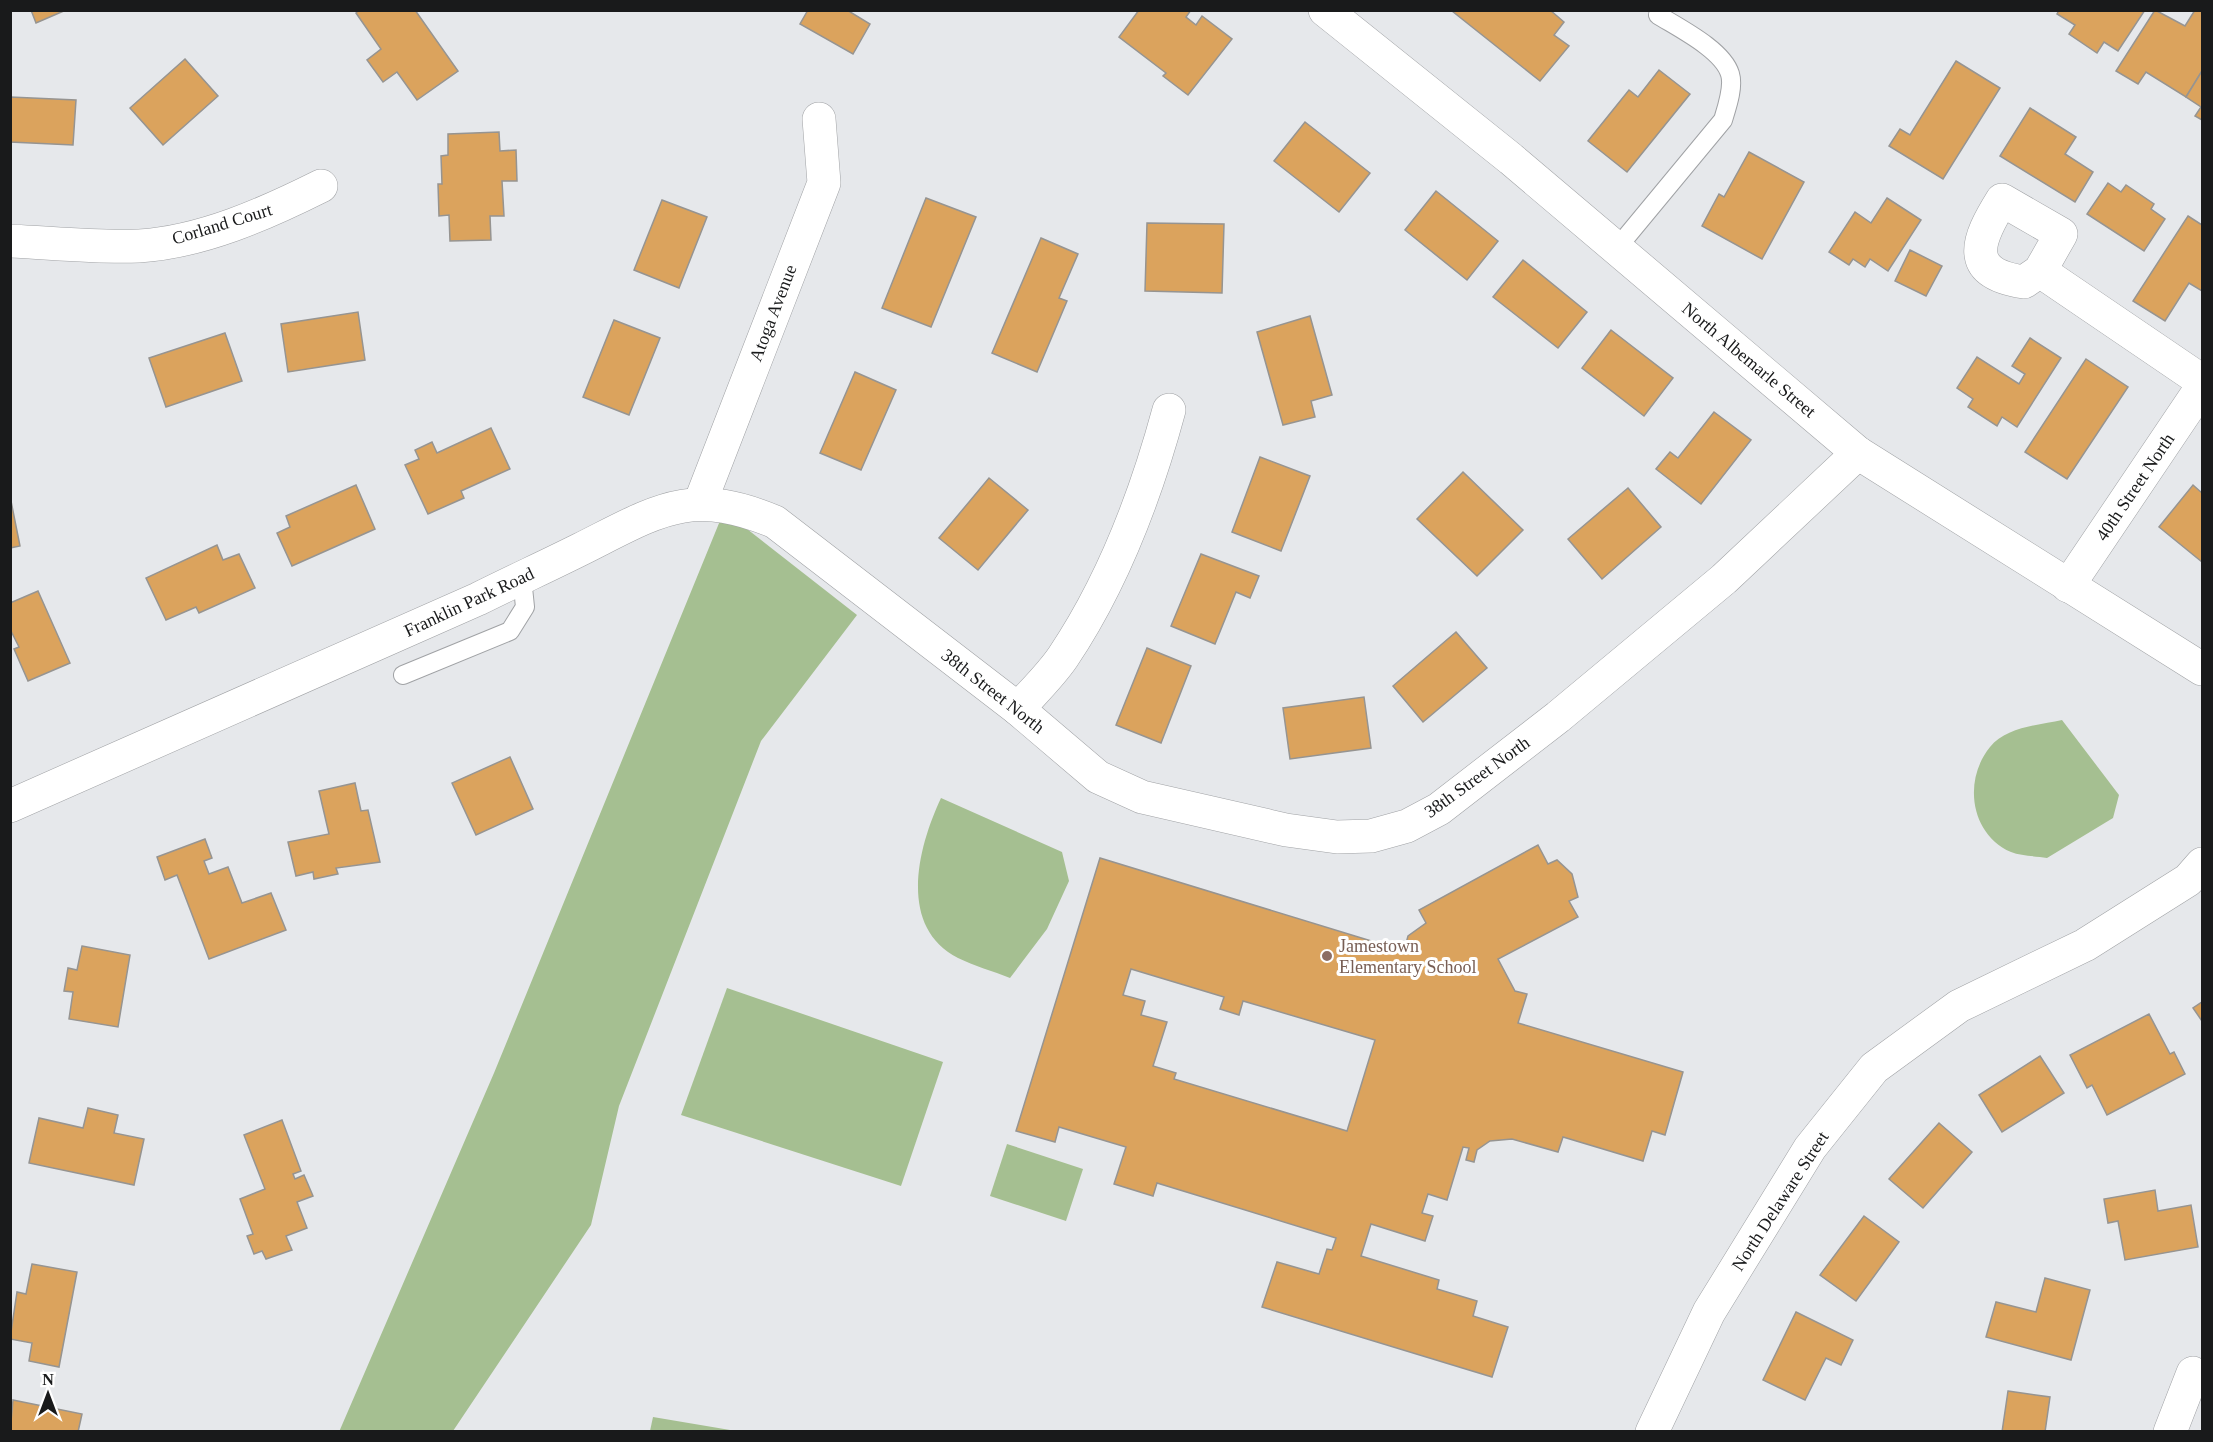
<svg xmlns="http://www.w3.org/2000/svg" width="2213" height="1442" font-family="Georgia,serif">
	<rect width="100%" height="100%" fill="#e6e8eb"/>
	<g fill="#a5bf91">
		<path d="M 724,511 L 857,615 L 761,741 L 619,1106 L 591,1225 L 453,1431 L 339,1432 L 494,1073 Z"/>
		<path d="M 2062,720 L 2119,795 L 2113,818 L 2047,858 C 2036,856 2021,856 2011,852 C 1970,834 1963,780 1990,747 C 2006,727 2039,725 2062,720 Z"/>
		<path d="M 941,798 L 1062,852 L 1069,881 L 1047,929 L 1010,978 C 993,971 974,966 958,958 C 897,927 918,847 941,798 Z"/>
		<path d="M 727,988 L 943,1062 L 901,1186 L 681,1115 Z"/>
		<path d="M 1007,1144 L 1083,1169 L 1066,1221 L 990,1196 Z"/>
		<path d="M 653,1417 L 736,1431 L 650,1431 Z"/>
	</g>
	<g fill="#dba35d" stroke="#969491" stroke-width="1.5" fill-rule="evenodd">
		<path d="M 31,10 L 66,10 L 36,23 Z"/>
		<path d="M 359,10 L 415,10 L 458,71 L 417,100 L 397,72 L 383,82 L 367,60 L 381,49 L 356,13 Z"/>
		<path d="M 808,10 L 847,10 L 870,24 L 853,54 L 800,24 Z"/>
		<path d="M 1139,10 L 1191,10 L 1186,17 L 1196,25 L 1202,16 L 1232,39 L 1188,95 L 1163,76 L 1166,73 L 1119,37 Z"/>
		<path d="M 1527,10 L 1550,10 L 1564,22 L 1554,35 L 1569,46 L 1540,81 L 1452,11 Z"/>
		<path d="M 2059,10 L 2145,10 L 2118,51 L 2104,42 L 2097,53 L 2069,34 L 2075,25 L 2057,14 Z"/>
		<path d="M 2155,10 L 2185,26 L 2195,10 L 2202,10 L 2202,71 L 2186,97 L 2146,72 L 2138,84 L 2116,71 Z"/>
		<path d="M 185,59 L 218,96 L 163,145 L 130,108 Z"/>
		<path d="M 1956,61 L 2000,88 L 1943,179 L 1889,146 L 1900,129 L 1910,135 Z"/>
		<path d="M 1659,70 L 1690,94 L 1627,172 L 1588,141 L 1629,90 L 1638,97 Z"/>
		<path d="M 2202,71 L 2202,120 L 2195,116 L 2201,107 L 2186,97 Z"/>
		<path d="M 10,97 L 76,100 L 73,145 L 10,142 Z"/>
		<path d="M 2030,108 L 2076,137 L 2065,154 L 2093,172 L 2075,202 L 2000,156 Z"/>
		<path d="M 1305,122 L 1370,173 L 1339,212 L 1274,161 Z"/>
		<path d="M 499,132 L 500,151 L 516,150 L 517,181 L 502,181 L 504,216 L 490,216 L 491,240 L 450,241 L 449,215 L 439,216 L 438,184 L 442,184 L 441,156 L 448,155 L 448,134 Z"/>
		<path d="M 1749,152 L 1804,182 L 1762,259 L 1702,226 L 1719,194 L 1724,197 Z"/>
		<path d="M 2108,183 L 2121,192 L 2126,185 L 2154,204 L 2151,209 L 2165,219 L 2144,251 L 2087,214 Z"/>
		<path d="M 1436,191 L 1498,241 L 1467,280 L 1405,230 Z"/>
		<path d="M 926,198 L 976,217 L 931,327 L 882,308 Z"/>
		<path d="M 1887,198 L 1921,220 L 1888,271 L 1870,259 L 1865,267 L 1853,259 L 1849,265 L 1829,252 L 1855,212 L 1871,223 Z"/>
		<path d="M 662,200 L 707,217 L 679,288 L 634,270 Z"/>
		<path d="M 2188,216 L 2202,225 L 2202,291 L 2189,283 L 2165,321 L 2133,301 Z"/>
		<path d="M 1147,223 L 1224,224 L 1222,293 L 1145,291 Z"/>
		<path d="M 1041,238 L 1078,254 L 1059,298 L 1067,301 L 1037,372 L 992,353 Z"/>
		<path d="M 1910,250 L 1942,266 L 1926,296 L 1895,281 Z"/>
		<path d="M 1523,260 L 1587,312 L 1558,348 L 1493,297 Z"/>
		<path d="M 358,312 L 365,360 L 288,372 L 281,324 Z"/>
		<path d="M 1310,316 L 1332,395 L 1311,401 L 1315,417 L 1283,425 L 1257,332 Z"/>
		<path d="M 614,320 L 660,338 L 629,415 L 583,397 Z"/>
		<path d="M 1611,330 L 1673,378 L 1644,416 L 1582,368 Z"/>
		<path d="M 225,333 L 242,381 L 166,407 L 149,358 Z"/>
		<path d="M 2030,338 L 2061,358 L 2017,427 L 2002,417 L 1997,426 L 1968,407 L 1973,399 L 1957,388 L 1977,357 L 2019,384 L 2025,374 L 2012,366 Z"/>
		<path d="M 2086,359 L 2128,387 L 2067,479 L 2025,452 Z"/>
		<path d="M 855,372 L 896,390 L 861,470 L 820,453 Z"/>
		<path d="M 1714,412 L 1751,440 L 1701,504 L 1656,469 L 1670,452 L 1678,458 Z"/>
		<path d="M 491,428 L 510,469 L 461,491 L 464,498 L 428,514 L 405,465 L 419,459 L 415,450 L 432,442 L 437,453 Z"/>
		<path d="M 1260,457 L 1310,476 L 1281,551 L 1232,532 Z"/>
		<path d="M 1463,472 L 1523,530 L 1477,576 L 1417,519 Z"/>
		<path d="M 989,478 L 1028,510 L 978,570 L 939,538 Z"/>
		<path d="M 356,485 L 375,529 L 292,566 L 277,533 L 290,527 L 286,516 Z"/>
		<path d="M 2193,485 L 2202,493 L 2202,562 L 2159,527 Z"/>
		<path d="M 1628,488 L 1661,527 L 1602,579 L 1568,539 Z"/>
		<path d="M 10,496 L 20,546 L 10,548 Z"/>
		<path d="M 217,545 L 223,560 L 239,554 L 255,588 L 199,613 L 196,607 L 166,620 L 146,578 Z"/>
		<path d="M 1201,554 L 1259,576 L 1250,598 L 1236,592 L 1215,644 L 1171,626 Z"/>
		<path d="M 38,591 L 70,663 L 28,681 L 14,649 L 19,647 L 10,629 L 10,603 Z"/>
		<path d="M 1456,632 L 1487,668 L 1423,722 L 1393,686 Z"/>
		<path d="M 1147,648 L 1191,666 L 1161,743 L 1116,725 Z"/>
		<path d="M 1364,697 L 1371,748 L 1290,759 L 1283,708 Z"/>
		<path d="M 510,757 L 533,809 L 476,835 L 452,783 Z"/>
		<path d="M 355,783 L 361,811 L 368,810 L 380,862 L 336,868 L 338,874 L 314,879 L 313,872 L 296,876 L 288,842 L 329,834 L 319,791 Z"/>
		<path d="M 205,839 L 212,858 L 204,861 L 209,874 L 228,867 L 242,903 L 271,893 L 286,930 L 209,959 L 177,875 L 165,880 L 157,857 Z"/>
		<path d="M 1538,845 L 1548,864 L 1557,860 L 1572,874 L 1578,897 L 1569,901 L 1578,917 L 1498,959 L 1515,991 L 1527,994 L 1518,1023 L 1683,1072 L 1665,1135 L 1652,1131 L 1643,1161 L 1563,1137 L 1558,1152 L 1512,1139 L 1490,1141 L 1477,1150 L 1474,1162 L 1466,1160 L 1469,1148 L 1463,1147 L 1447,1200 L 1428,1194 L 1422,1213 L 1433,1216 L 1425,1241 L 1371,1224 L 1361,1256 L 1439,1280 L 1437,1289 L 1477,1301 L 1473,1316 L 1508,1327 L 1492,1377 L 1262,1307 L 1277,1262 L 1319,1274 L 1327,1249 L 1332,1250 L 1336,1238 L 1157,1183 L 1153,1196 L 1114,1184 L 1126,1147 L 1059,1127 L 1055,1142 L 1016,1131 L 1100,858 L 1404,951 L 1408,936 L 1426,923 L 1419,910 ZM 1131,969 L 1224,997 L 1220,1009 L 1239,1015 L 1243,1001 L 1375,1040 L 1347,1131 L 1174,1079 L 1176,1073 L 1153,1066 L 1167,1022 L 1141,1015 L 1145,1001 L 1123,995 Z"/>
		<path d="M 82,946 L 130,955 L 118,1027 L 69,1019 L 73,992 L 64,991 L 68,968 L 77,970 Z"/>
		<path d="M 2202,1002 L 2202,1021 L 2193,1008 Z"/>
		<path d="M 2149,1014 L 2170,1054 L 2174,1052 L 2185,1074 L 2107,1115 L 2092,1085 L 2087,1088 L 2070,1055 Z"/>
		<path d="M 2040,1056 L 2064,1093 L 2002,1132 L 1979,1095 Z"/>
		<path d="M 88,1108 L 118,1115 L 114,1133 L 144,1139 L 134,1185 L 29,1163 L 39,1118 L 83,1128 Z"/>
		<path d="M 282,1120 L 301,1171 L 293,1174 L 295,1179 L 304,1175 L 313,1196 L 297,1202 L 307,1228 L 286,1236 L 292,1250 L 266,1259 L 262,1251 L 254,1254 L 247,1236 L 253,1234 L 240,1199 L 265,1189 L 244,1135 Z"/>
		<path d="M 1939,1123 L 1972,1152 L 1923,1208 L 1889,1179 Z"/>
		<path d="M 2155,1190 L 2158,1211 L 2191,1205 L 2198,1247 L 2125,1260 L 2118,1221 L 2108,1223 L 2104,1199 Z"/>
		<path d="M 1864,1216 L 1899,1242 L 1856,1301 L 1820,1275 Z"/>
		<path d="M 32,1264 L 77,1272 L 59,1367 L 29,1361 L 32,1343 L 10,1339 L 17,1292 L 26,1294 Z"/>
		<path d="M 2045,1278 L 2090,1290 L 2071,1360 L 1986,1337 L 1996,1302 L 2036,1312 Z"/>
		<path d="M 1796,1312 L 1853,1340 L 1841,1365 L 1826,1358 L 1805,1400 L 1763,1380 Z"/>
		<path d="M 2008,1391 L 2050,1397 L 2045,1432 L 2002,1432 Z"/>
		<path d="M 13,1400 L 82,1414 L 78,1432 L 10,1432 Z"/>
	</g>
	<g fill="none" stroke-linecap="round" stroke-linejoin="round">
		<defs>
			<g id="lane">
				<path d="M 1617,248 L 1723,120 C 1727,107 1734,87 1730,74 C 1723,50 1679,28 1658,15"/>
				<path d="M 403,675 L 510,631 L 525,607 L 522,578"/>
			</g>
			<g id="street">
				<path d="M 2002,200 L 2061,234 L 2040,271 L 2024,282 C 1963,273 1977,240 2002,200 Z"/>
				<path d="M 10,241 C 53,243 97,248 139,246 C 202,242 265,214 321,186"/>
				<path d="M 2040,271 L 2202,381"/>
				<path d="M 700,503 L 824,183 L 819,119"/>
				<path d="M 2068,586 L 2202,387"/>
				<path d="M 1018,709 C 1033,692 1050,676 1063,657 C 1112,584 1146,495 1169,410"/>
				<path d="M 1652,1432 L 1709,1312 L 1810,1148 L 1874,1068 L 1959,1006 L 2085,945 L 2188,880 L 2202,864"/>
				<path d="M 2170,1432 L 2193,1373"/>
			</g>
			<g id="secondary">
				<path d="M 1325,10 L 1511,159 L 1858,453 L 2202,669"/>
				<path d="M 10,806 L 478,599 C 512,582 547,566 581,549 C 657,511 690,486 775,522 L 1018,709 L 1098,777 L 1142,797 L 1286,830 L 1337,837 L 1371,836 L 1407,826 L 1439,809 L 1558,717 L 1724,579 L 1858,453"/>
			</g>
		</defs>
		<use href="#lane" stroke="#a0a2a5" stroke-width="20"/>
		<use href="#street" stroke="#a0a2a5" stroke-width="34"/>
		<use href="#secondary" stroke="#a0a2a5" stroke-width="34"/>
		<use href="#lane" stroke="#fff" stroke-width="18"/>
		<use href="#street" stroke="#fff" stroke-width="33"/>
		<use href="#secondary" stroke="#fff" stroke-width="33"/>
	</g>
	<circle fill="#8d6e63" stroke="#fff" stroke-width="2" cx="1327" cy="956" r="6"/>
	<g text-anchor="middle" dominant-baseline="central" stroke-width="6" stroke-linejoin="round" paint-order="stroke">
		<g font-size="18" fill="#191a1b" stroke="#fff">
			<text transform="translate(222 224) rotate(-17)">Corland Court</text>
			<text transform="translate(773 313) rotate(-69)">Atoga Avenue</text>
			<text transform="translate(1749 360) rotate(40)">North Albemarle Street</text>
			<text transform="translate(2135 487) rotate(-56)">40th Street North</text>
			<text transform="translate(469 602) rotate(-25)">Franklin Park Road</text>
			<text transform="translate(993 691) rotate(38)">38th Street North</text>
			<text transform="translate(1477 777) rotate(-36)">38th Street North</text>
			<text transform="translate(1780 1201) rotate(-57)">North Delaware Street</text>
		</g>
		<g font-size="18" fill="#785e54" stroke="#fff" text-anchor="start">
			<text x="1339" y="946">Jamestown<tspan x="1339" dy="21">Elementary School</tspan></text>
		</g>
	</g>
	<rect width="2213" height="1442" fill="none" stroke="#191a1b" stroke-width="24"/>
	<g transform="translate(48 1394)" stroke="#ffffff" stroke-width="4.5" paint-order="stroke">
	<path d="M0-4.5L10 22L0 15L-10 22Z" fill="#191a1b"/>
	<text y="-9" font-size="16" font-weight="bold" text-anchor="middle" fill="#191a1b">N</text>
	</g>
</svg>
